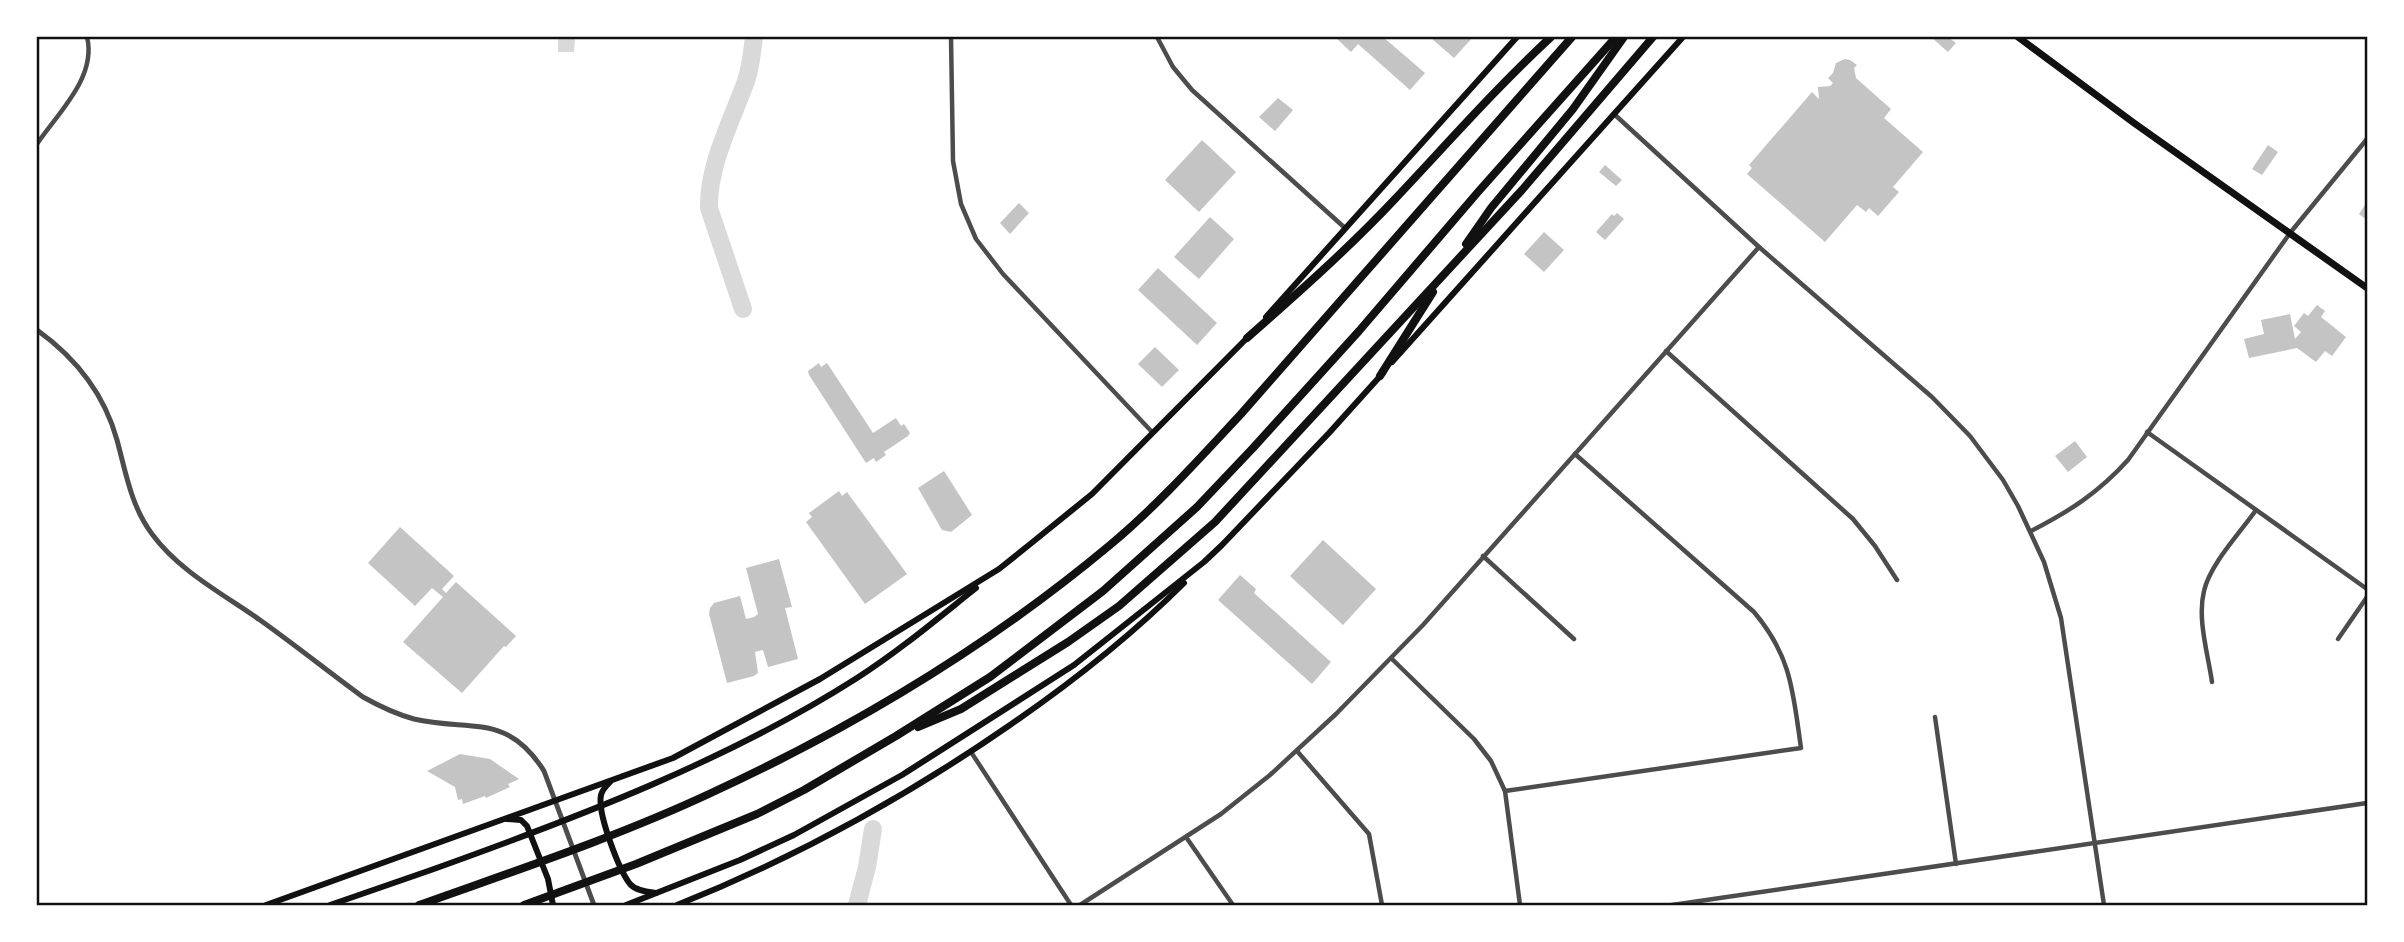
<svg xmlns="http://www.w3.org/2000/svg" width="2404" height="942" font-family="Helvetica,sans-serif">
	<rect width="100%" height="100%" fill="#fff"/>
	<path fill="#d9d9d9" d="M 558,37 L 571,37 L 575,39 L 574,52 L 558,52 Z"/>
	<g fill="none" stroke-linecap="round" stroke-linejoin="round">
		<g stroke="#d9d9d9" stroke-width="18">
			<path d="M 743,309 L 709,208 C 708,165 732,120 746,81 C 751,67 752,51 754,37"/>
			<path d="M 857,905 L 867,867 L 873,829"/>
		</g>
	</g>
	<g fill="#c4c4c4">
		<path d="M 1335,37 L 1383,37 L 1425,73 L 1410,90 L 1358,44 L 1351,52 Z"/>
		<path d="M 1433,37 L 1473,37 L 1454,58 L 1431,38 Z"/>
		<path d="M 1931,37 L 1948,37 L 1956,43 L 1948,52 Z"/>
		<path d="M 1845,59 L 1850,60 L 1857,65 L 1854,68 L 1856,78 L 1891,109 L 1884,118 L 1923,152 L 1893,187 L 1899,192 L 1878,216 L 1869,208 L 1866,212 L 1857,205 L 1825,242 L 1747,174 L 1752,168 L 1749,165 L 1812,92 L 1819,99 L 1818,87 L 1830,86 L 1833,83 L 1828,78 L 1833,73 L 1836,63 Z"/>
		<path d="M 1278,98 L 1293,110 L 1275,131 L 1259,117 Z"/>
		<path d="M 1202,140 L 1236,172 L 1199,212 L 1165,180 Z"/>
		<path d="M 2268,145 L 2278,152 L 2262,175 L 2252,169 Z"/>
		<path d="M 1605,165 L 1622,180 L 1616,186 L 1599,172 Z"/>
		<path d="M 2367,202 L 2367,220 L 2359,214 Z"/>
		<path d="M 1019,203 L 1029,213 L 1010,234 L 1000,223 Z"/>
		<path d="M 1617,213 L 1624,219 L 1605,240 L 1596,232 L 1612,214 L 1614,216 Z"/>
		<path d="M 1210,217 L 1234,239 L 1199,279 L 1174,257 Z"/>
		<path d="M 1544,232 L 1564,250 L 1544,272 L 1524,254 Z"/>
		<path d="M 1158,268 L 1217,323 L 1197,345 L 1138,290 Z"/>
		<path d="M 2317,305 L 2325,311 L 2321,317 L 2346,337 L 2332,356 L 2325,351 L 2316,362 L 2297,348 L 2249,358 L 2244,339 L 2264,334 L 2261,320 L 2290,314 L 2295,339 L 2301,332 L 2294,326 L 2304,313 L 2308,316 Z"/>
		<path d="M 1155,347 L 1179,370 L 1162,387 L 1138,364 Z"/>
		<path d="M 819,363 L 821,367 L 827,363 L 873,433 L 896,418 L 901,426 L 904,424 L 910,433 L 908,436 L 884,452 L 886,455 L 876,462 L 874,458 L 866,463 L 809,375 L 808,371 Z"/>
		<path d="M 2075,441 L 2087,457 L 2068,472 L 2055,456 Z"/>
		<path d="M 944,471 L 972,515 L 951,532 L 942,530 L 918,488 Z"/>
		<path d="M 839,491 L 842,496 L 847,492 L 907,574 L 865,604 L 806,522 L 812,517 L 809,513 Z"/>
		<path d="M 400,527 L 454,576 L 442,589 L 446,593 L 456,582 L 516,636 L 506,647 L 504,646 L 462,693 L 403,642 L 443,597 L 432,588 L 415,606 L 368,563 Z"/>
		<path d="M 1323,540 L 1376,589 L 1343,625 L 1290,576 Z"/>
		<path d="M 779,559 L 792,607 L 785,608 L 798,659 L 768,667 L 763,650 L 755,652 L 758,673 L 754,676 L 727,683 L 709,614 L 710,608 L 714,603 L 740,596 L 746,619 L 754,617 L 758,614 L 746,568 Z"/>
		<path d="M 1240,575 L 1256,589 L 1254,593 L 1331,662 L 1312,684 L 1218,600 Z"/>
		<path d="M 460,754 L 490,759 L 519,779 L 508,784 L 510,787 L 486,798 L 485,796 L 463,804 L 462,799 L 458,800 L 455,787 L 427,771 Z"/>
	</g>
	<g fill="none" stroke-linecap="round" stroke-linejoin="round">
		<g stroke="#4c4c4c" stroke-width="4.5">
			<path d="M 951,37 L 953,161 L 961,204 L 976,239 L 1003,274 L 1153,433"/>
			<path d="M 1157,37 L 1173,67 L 1192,90 L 1345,228"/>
			<path d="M 1614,114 L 1759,247 L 1932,397 L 1970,436 L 2003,480 L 2018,506 L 2044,562 L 2061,618 L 2104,905"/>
			<path d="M 37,144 C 58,113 97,77 87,37"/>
			<path d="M 1666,351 L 1853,519 L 1875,546 L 1897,580"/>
			<path d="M 2147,432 L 2367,589"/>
			<path d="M 2031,531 C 2070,511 2098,493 2128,460 L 2290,233 L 2367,139"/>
			<path d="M 1483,556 L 1574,639"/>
			<path d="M 2338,639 L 2367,597"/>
			<path d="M 1392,659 L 1474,739 L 1491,761 L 1505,791 L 1520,905"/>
			<path d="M 2212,682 C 2208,654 2197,619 2204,591 C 2210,564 2240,533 2256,510"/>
			<path d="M 1935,717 L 1956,864"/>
			<path d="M 1297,751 L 1369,834 L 1382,905"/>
			<path d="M 971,752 L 1071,905"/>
			<path d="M 1505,791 L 1801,748 C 1793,693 1792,657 1754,612 L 1575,454"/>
			<path d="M 1186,837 L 1233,905"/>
			<path d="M 1080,905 L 1221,814 L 1270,775 L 1336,714 L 1423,625 L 1759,247"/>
			<path d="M 1672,905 L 2367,803"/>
		</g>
		<path stroke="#4c4c4c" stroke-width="5" d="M 37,330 C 76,358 104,393 117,440 C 126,473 131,506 152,534 C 179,571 223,594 260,620 C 295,645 329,672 363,697 C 379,706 396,714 414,719 C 470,732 507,712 544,771 L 594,905"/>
		<g stroke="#111" stroke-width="6">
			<path d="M 1266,317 L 1517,37"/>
			<path d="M 1392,362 L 1683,37"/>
			<path d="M 610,782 C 606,786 602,790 601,795 C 597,813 619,870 630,884 C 636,891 648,892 656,893"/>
			<path d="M 507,819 L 521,820 L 527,826 L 548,879 L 553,905"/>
			<path d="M 266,905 L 673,758 L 820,679 L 999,569 L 1029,545 L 1092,494 L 1249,336"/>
			<path d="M 330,905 C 364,893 397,882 431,870 C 576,818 727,761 857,678 C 899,651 937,619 976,588"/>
			<path d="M 626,905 L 740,860 L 794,835 L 902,775 L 1074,665 L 1204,562 L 1222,545 L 1329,433 L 1383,373"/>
			<path d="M 677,905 C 795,858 906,797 1010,725 C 1071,683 1131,636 1184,583"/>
		</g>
		<path stroke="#111" stroke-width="7" d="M 2018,37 L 2134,123 L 2367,288"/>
		<g stroke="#111" stroke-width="8">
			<path d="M 1466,244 L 1491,208 L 1573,109 L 1624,37"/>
			<path d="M 1247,338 C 1298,293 1349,248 1395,199 C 1447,144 1496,88 1551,37"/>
			<path d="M 1380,376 L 1433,292"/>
			<path d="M 918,727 L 961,709 L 1068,642 L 1119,606 L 1215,522 L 1522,190 L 1653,37"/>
			<path d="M 419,905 C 517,870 617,837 711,793 C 854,727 989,646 1110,545 C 1157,506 1199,459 1241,414 L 1572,37"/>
			<path d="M 524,905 L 636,864 L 757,814 L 804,790 L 896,736 L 990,677 L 1103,591 L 1197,507 L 1253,448 L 1359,331 L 1478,192 L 1616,37"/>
		</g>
	</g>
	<rect width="2404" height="942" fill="none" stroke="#ffffff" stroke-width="77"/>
	<rect x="38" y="38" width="2328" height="866" fill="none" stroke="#111" stroke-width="2.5"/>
</svg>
